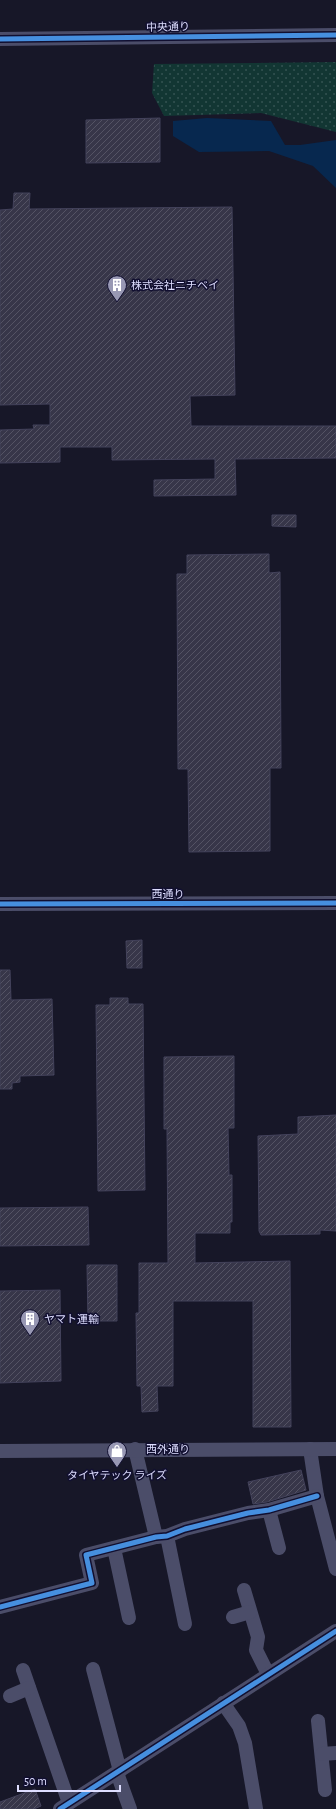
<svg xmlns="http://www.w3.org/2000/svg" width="336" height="1809" font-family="'Alegreya Sans','Noto Sans JP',sans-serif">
	<defs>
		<pattern id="grass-dots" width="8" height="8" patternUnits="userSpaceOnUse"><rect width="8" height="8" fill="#123633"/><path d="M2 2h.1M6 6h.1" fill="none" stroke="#345352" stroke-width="1.8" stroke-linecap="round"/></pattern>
		<pattern id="building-hatch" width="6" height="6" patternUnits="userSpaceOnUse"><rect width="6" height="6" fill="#373649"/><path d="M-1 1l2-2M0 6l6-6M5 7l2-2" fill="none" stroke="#545364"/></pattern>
	</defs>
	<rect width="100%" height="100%" fill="#171728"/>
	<path fill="url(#grass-dots)" d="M 336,62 L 336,132 L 261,113 L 164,116 L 152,93 L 154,64 Z"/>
	<path fill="#07284f" d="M 207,118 L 271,121 L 285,145 L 300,145 L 336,140 L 336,188 L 313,166 L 269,151 L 199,152 L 173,136 L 173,121 Z"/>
	<g fill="url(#building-hatch)" stroke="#43425b">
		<path d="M 160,118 L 160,162 L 86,163 L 86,120 Z"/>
		<path d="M 14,193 L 30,193 L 29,209 L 232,207 L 235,395 L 190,396 L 191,426 L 336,426 L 336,458 L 235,459 L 236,495 L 154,496 L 154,480 L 215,479 L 215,459 L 112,460 L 112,447 L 60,447 L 60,462 L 0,463 L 0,430 L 34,429 L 33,425 L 50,425 L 50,404 L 0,405 L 0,210 L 13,209 Z"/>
		<path d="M 272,515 L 296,515 L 296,527 L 272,526 Z"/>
		<path d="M 269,554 L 269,573 L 280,572 L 281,768 L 270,768 L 270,851 L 189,852 L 188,769 L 178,769 L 177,574 L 187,574 L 187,555 Z"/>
		<path d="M 142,940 L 142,968 L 127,968 L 126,941 Z"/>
		<path d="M 0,970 L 10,970 L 11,1000 L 52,999 L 54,1075 L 20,1076 L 20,1082 L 12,1083 L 12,1089 L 0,1089 Z"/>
		<path d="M 110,998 L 128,998 L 128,1004 L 143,1004 L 145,1190 L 98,1191 L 96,1005 L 110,1005 Z"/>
		<path d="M 234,1056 L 234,1128 L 228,1128 L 229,1175 L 232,1175 L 232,1222 L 230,1222 L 230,1233 L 195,1233 L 195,1263 L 290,1261 L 291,1427 L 253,1427 L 253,1301 L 173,1301 L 173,1386 L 157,1386 L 158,1411 L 142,1412 L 141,1386 L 137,1386 L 136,1313 L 139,1313 L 139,1263 L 168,1263 L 167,1129 L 164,1129 L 164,1057 Z"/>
		<path d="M 336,1115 L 336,1231 L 320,1230 L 320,1234 L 261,1235 L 259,1231 L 258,1136 L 298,1134 L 298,1117 Z"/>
		<path d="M 88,1207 L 89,1245 L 0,1246 L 0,1208 Z"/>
		<path d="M 87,1265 L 117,1265 L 117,1321 L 88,1321 Z"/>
		<path d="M 60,1290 L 61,1381 L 0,1383 L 0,1291 Z"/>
		<path d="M 301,1470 L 306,1490 L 267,1502 L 253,1504 L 248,1482 Z"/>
		<path d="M 35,1789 L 41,1806 L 34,1809 L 0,1809 L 0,1802 Z"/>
	</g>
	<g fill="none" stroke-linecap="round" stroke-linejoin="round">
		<g stroke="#4b4d69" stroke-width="14">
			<path d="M 0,39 L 336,35"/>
			<path d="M 0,904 L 336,903"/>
			<path d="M 135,1449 L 156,1537"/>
			<path d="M 310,1449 L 317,1496 L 336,1569"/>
			<path d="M 0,1451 L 336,1449"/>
			<path d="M 269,1510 L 279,1548"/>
			<path d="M 167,1536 L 185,1624"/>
			<path d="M 114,1548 L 129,1618"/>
			<path d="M 244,1590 L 258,1637 L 256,1650 L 268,1674"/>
			<path d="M 0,1607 L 92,1583 L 86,1555 L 156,1537 L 167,1536 L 185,1529 L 248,1513 L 269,1510 L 317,1496"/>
			<path d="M 233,1617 L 250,1612"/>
			<path d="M 93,1669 L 120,1771"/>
			<path d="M 23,1670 L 69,1803"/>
			<path d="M 10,1696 L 29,1688"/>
			<path d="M 223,1703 L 239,1726 L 245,1743 L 256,1809"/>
			<path d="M 318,1721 L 325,1790"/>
			<path d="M 322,1754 L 336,1753"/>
			<path d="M 117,1773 L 130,1809"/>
			<path d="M 60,1809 L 336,1631"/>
		</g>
		<defs>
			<g id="cycleway">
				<path d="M 0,39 L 336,35"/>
				<path d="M 0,904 L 336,903"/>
				<path d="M 0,1607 L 92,1583 L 86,1555 L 156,1537 L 167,1536 L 185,1529 L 248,1513 L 269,1510 L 317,1496"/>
				<path d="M 60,1809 L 336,1631"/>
			</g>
		</defs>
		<use href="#cycleway" stroke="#110f30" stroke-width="8"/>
		<use href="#cycleway" stroke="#468fdf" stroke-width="5"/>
	</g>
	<defs>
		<symbol id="building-pin" viewBox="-11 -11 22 30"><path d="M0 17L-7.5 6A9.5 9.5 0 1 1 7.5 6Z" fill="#9898b4" stroke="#110f30"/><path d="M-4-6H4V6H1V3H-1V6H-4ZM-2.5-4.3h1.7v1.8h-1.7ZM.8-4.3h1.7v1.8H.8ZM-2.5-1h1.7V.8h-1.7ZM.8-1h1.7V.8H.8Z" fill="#fff"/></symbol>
		<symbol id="shop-pin" viewBox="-11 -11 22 30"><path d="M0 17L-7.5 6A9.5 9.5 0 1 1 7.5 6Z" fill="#9898b4" stroke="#110f30"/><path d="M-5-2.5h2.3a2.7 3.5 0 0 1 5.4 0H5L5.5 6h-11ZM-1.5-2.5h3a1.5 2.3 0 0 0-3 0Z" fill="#fff"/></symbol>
	</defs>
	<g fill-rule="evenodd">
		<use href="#building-pin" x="106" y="274" width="22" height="30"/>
		<use href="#building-pin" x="19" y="1308" width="22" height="30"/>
		<use href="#shop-pin" x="106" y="1440" width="22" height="30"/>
	</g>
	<g text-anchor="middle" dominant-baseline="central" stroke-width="3" stroke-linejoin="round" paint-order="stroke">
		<g font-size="11" fill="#dedeff" stroke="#110f30">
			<text transform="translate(168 27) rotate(-1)">中央通り</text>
			<text x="168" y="894">西通り</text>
			<text x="168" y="1449">西外通り</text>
		</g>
		<g font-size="11" fill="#dedeff" stroke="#110f30" text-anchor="start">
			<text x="131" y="285">株式会社ニチベイ</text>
			<text x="44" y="1319">ヤマト運輸</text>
			<text x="117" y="1475" text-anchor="middle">タイヤテック ライズ</text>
		</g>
	</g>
	<path d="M18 1785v6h102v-6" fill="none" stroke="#dedeff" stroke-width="2"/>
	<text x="24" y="1785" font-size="12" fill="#dedeff" stroke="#110f30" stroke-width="3" paint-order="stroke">50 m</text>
</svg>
